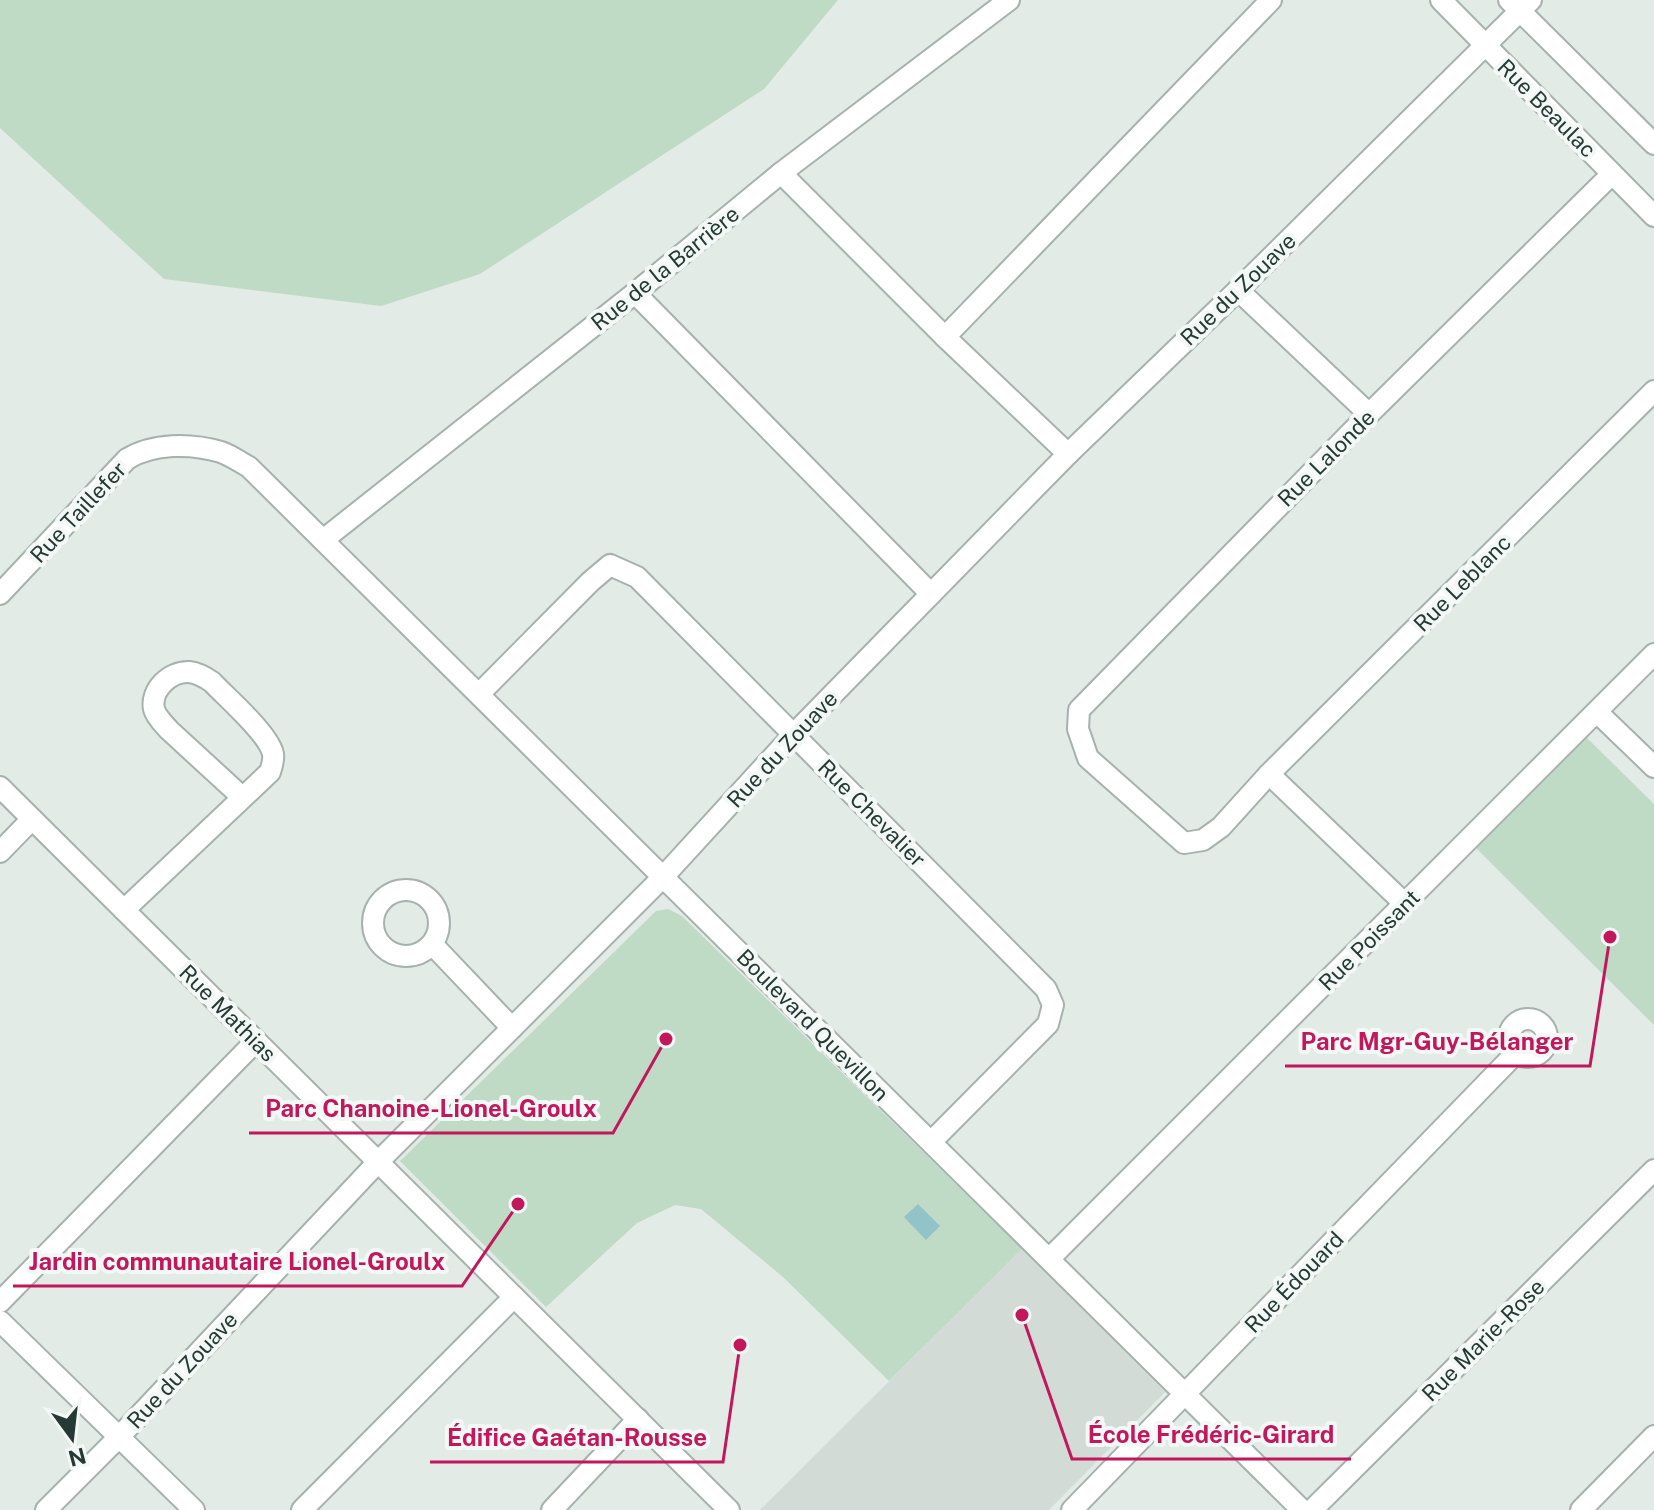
<svg xmlns="http://www.w3.org/2000/svg" width="1654" height="1510" font-family="'Public Sans',sans-serif">
	<rect width="100%" height="100%" fill="#e3ebe7"/>
	<path fill="#d2dbd6" d="M 1022,1249 L 1165,1392 L 1049,1510 L 760,1510 Z"/>
	<g fill="#bfdac5">
		<path d="M 0,0 L 838,0 L 764,89 L 480,274 L 381,306 L 164,279 L 0,128 Z"/>
		<path d="M 1587,738 L 1654,804 L 1654,1025 L 1476,848 Z"/>
		<path d="M 668,909 L 682,916 L 1022,1249 L 889,1381 L 783,1277 L 701,1209 L 675,1205 L 637,1223 L 546,1307 L 400,1161 L 656,911 Z"/>
	</g>
	<path fill="#92c3c9" d="M 918,1204 L 940,1226 L 926,1240 L 904,1217 Z"/>
	<g fill="none" stroke-linecap="round" stroke-linejoin="round">
		<defs>
			<g id="minor">
				<path d="M 1441,0 L 1654,216"/>
				<path d="M 1509,0 L 1654,144"/>
				<path d="M 781,173 L 945,337 L 1068,454"/>
				<path d="M 1612,174 L 1369,414 L 1079,710 L 1078,729 L 1088,758 L 1184,843 L 1203,840 L 1221,827 L 1269,774 L 1654,391"/>
				<path d="M 1238,290 L 1369,414"/>
				<path d="M 635,293 L 931,594"/>
				<path d="M 945,337 L 1271,0"/>
				<path d="M 323,540 L 635,293 L 781,173 L 1009,0"/>
				<path d="M 0,594 L 127,459 C 153,443 191,443 221,452 C 230,455 240,462 249,467 L 1302,1510"/>
				<path d="M 479,694 L 590,582 L 610,565 L 637,577 L 1046,989 L 1053,1005 L 1048,1024 L 931,1142"/>
				<path d="M 1597,712 L 1654,767"/>
				<path d="M 1269,774 L 1405,904"/>
				<path d="M 0,787 L 729,1510"/>
				<path d="M 0,852 L 32,819"/>
				<circle cx="406" cy="923" r="33"/>
				<path d="M 124,910 L 270,772 C 272,766 274,760 273,754 C 269,734 227,698 212,682 C 205,677 198,673 189,672 C 170,671 150,690 154,709 C 156,717 164,724 169,730 L 242,797"/>
				<path d="M 432,944 L 512,1028"/>
				<circle cx="1528" cy="1038" r="19"/>
				<path d="M 1049,1259 L 1654,654"/>
				<path d="M 0,1302 L 256,1041"/>
				<path d="M 0,1321 L 194,1510"/>
				<path d="M 46,1510 L 119,1437 L 378,1162 L 663,877 L 794,734 L 1068,454 L 1238,290 L 1531,0"/>
				<path d="M 302,1510 L 514,1297"/>
				<path d="M 552,1510 L 638,1419"/>
				<path d="M 1072,1510 L 1516,1053"/>
				<path d="M 1312,1510 L 1654,1170"/>
				<path d="M 1581,1510 L 1654,1436"/>
			</g>
		</defs>
		<use href="#minor" stroke="#a6b2ae" stroke-width="24"/>
		<use href="#minor" stroke="#fff" stroke-width="20"/>
	</g>
	<g text-anchor="middle" dominant-baseline="central" stroke-width="8" stroke-linejoin="round" paint-order="stroke">
		<g font-size="22" fill="#253a34" stroke="#f3f8f6">
			<text transform="translate(1547 108) rotate(45)">Rue Beaulac</text>
			<text transform="translate(665 268) rotate(-39)">Rue de la Barrière</text>
			<text transform="translate(1238 289) rotate(-44)">Rue du Zouave</text>
			<text transform="translate(1326 458) rotate(-45)">Rue Lalonde</text>
			<text transform="translate(78 512) rotate(-47)">Rue Taillefer</text>
			<text transform="translate(1462 583) rotate(-45)">Rue Leblanc</text>
			<text transform="translate(782 749) rotate(-47)">Rue du Zouave</text>
			<text transform="translate(872 813) rotate(45)">Rue Chevalier</text>
			<text transform="translate(1369 940) rotate(-45)">Rue Poissant</text>
			<text transform="translate(228 1013) rotate(45)">Rue Mathias</text>
			<text transform="translate(813 1025) rotate(45)">Boulevard Quevillon</text>
			<text transform="translate(1294 1282) rotate(-46)">Rue Édouard</text>
			<text transform="translate(1483 1340) rotate(-45)">Rue Marie-Rose</text>
			<text transform="translate(182 1370) rotate(-47)">Rue du Zouave</text>
		</g>
	</g>
	<path fill="none" stroke="#c2185b" stroke-width="3" d="M1610 937L1590 1066H1285M666 1039L613 1133H249M518 1204L462 1286H13M1022 1315L1072 1459H1351M740 1345L723 1462H430"/>
	<g fill="#c2185b" stroke="#f3f8f6" stroke-width="3">
		<circle cx="1610" cy="937" r="8"/>
		<circle cx="666" cy="1039" r="8"/>
		<circle cx="518" cy="1204" r="8"/>
		<circle cx="1022" cy="1315" r="8"/>
		<circle cx="740" cy="1345" r="8"/>
	</g>
	<g font-size="24" text-anchor="middle" font-weight="bold" fill="#c2185b" stroke="#f3f8f6" stroke-width="8" stroke-linejoin="round" paint-order="stroke">
		<text x="1437" y="1050">Parc Mgr-Guy-Bélanger</text>
		<text x="431" y="1117">Parc Chanoine-Lionel-Groulx</text>
		<text x="237" y="1270">Jardin communautaire Lionel-Groulx</text>
		<text x="1211" y="1443">École Frédéric-Girard</text>
		<text x="577" y="1446">Édifice Gaétan-Rousse</text>
	</g>
	<g transform="translate(72 1438) rotate(165)" stroke="#f3f8f6" stroke-width="6" paint-order="stroke">
	<path d="M0-6L14 30L0 20L-14 30Z" fill="#253a34"/>
	<text y="-12" font-size="22" font-weight="bold" text-anchor="middle" fill="#253a34">N</text>
	</g>
</svg>
